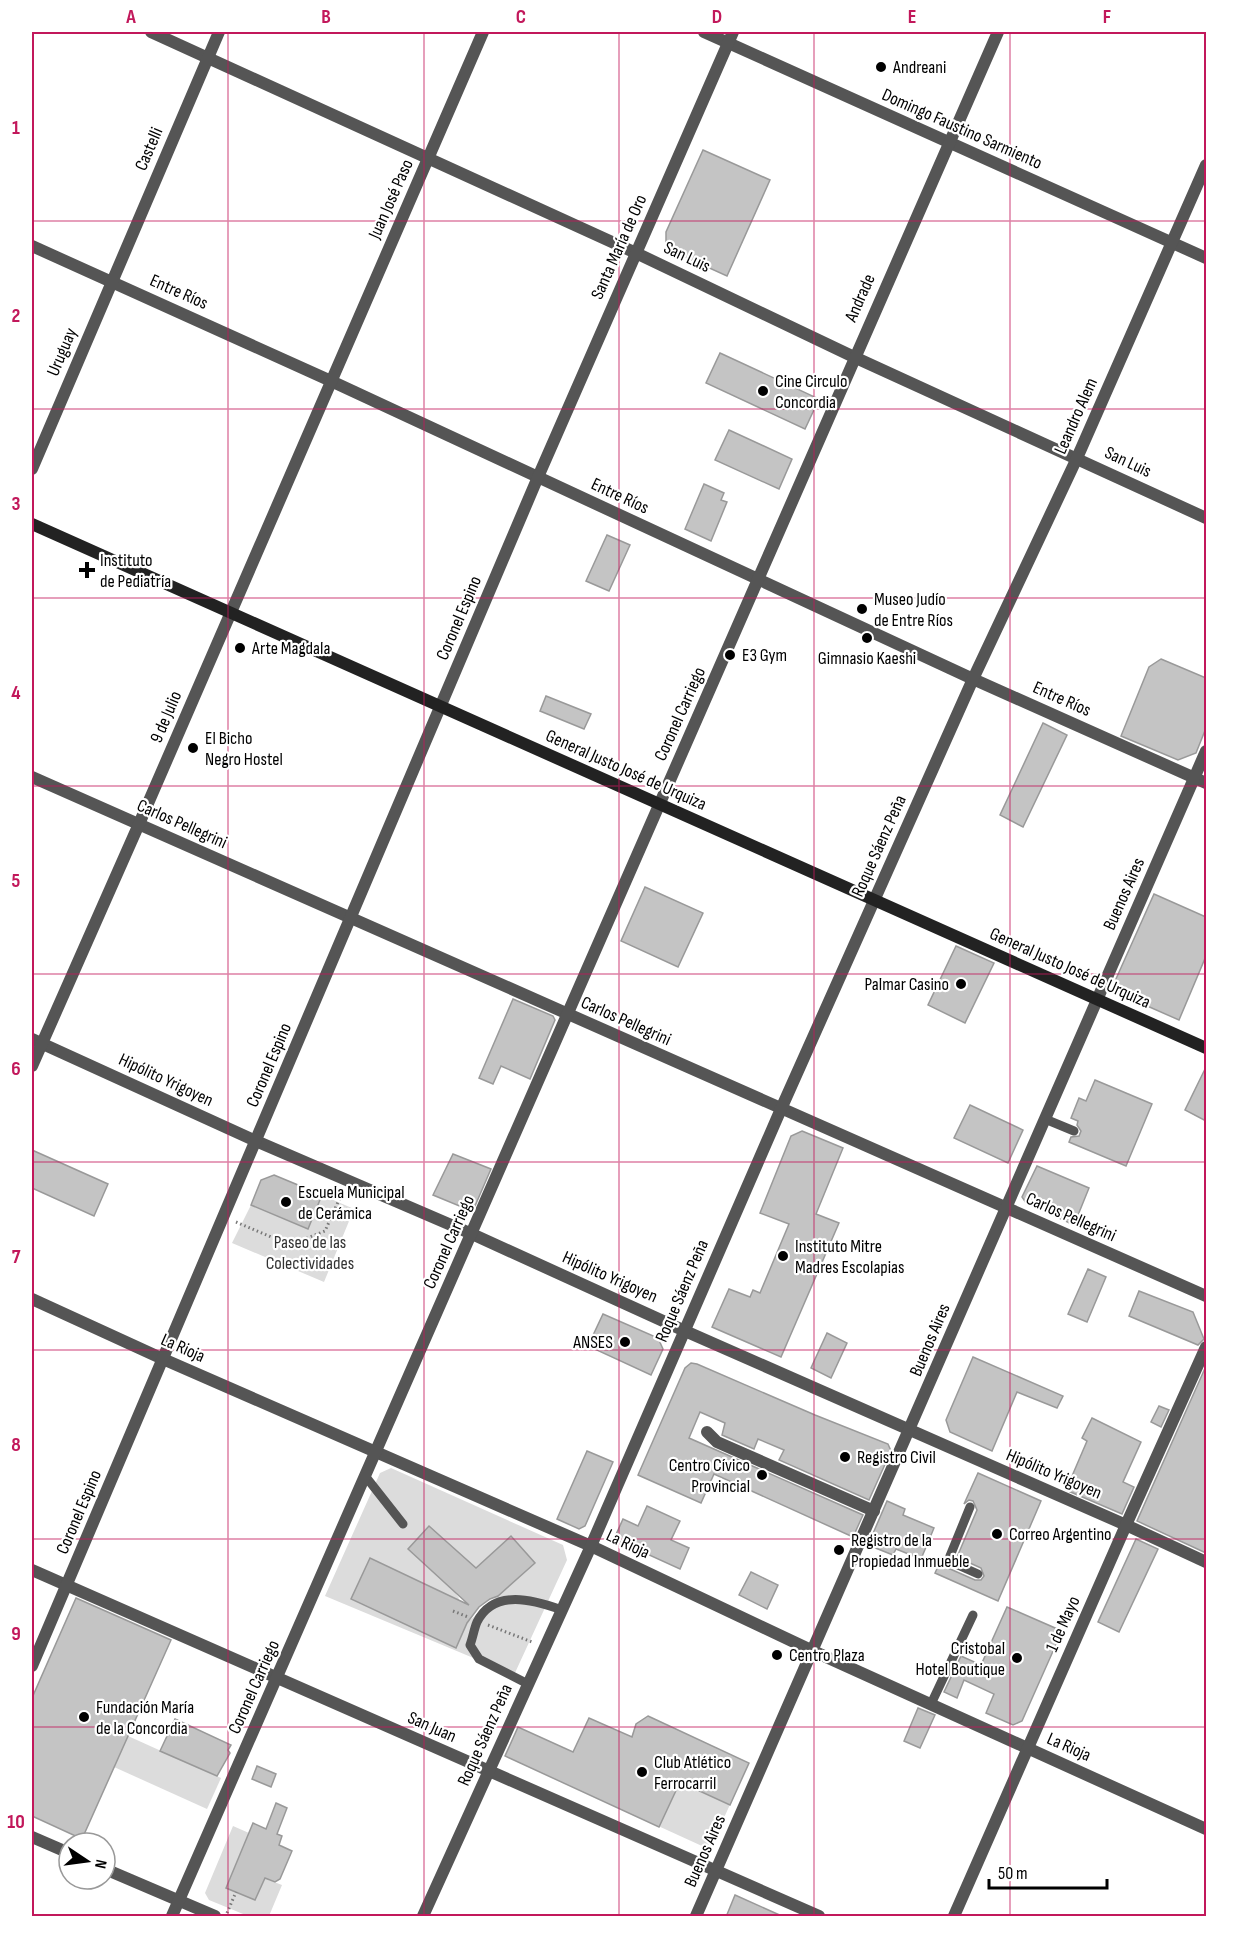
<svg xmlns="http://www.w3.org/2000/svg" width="1238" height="1948" font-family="'Sofia Sans Condensed',sans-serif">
	<rect width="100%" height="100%" fill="#fff"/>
	<g fill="#dcdcdc" fill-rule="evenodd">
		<path d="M 322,1195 L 354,1209 L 324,1282 L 232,1243 L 251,1205 L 308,1229 Z"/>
		<path d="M 391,1468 L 563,1545 L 567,1560 L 514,1675 L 325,1596 L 380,1473 ZM 429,1526 L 451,1588 L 408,1549 ZM 511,1537 L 534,1563 L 467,1623 L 456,1648 L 351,1599 L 370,1559 L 458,1600 L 459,1598 L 452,1589 Z"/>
		<path d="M 648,1716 L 749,1763 L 712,1844 L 702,1846 L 505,1756 L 518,1727 L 573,1752 L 589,1718 L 631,1737 L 636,1724 Z"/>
		<path d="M 128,1736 L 221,1778 L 207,1809 L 114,1767 Z"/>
		<path d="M 233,1826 L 249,1833 L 226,1888 L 255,1900 L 267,1874 L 269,1880 L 282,1885 L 269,1916 L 248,1916 L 209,1900 L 205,1893 Z"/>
	</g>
	<g fill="#c4c4c4" stroke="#999" stroke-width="1.5">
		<path d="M 703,150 L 770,180 L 727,276 L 672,251 L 666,245 L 666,232 Z"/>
		<path d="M 720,353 L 819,399 L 805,429 L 706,383 Z"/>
		<path d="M 729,430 L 792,459 L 779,489 L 715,460 Z"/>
		<path d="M 704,484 L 724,493 L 721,500 L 727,502 L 711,541 L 685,529 Z"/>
		<path d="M 607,535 L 630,545 L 609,591 L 586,581 Z"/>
		<path d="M 1161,659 L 1206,678 L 1206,728 L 1196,753 L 1178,760 L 1121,736 L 1149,667 Z"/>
		<path d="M 546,696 L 591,714 L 584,729 L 540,711 Z"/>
		<path d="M 1043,723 L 1067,735 L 1023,827 L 1000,815 Z"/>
		<path d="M 645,887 L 703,913 L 678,967 L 621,941 Z"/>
		<path d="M 1154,894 L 1206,917 L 1206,956 L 1179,1020 L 1111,990 Z"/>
		<path d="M 956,946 L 994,963 L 965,1023 L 928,1005 Z"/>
		<path d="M 513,999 L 553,1016 L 555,1020 L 530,1079 L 501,1066 L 493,1084 L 479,1078 Z"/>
		<path d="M 1206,1067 L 1206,1121 L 1185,1110 Z"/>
		<path d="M 1095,1080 L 1152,1104 L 1126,1166 L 1069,1142 L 1071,1137 L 1079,1136 L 1081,1131 L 1077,1125 L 1078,1121 L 1071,1118 L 1079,1098 L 1086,1101 Z"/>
		<path d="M 970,1105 L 1023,1130 L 1008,1163 L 954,1138 Z"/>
		<path d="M 802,1131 L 843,1148 L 816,1214 L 839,1223 L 781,1357 L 712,1327 L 729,1289 L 750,1297 L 753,1290 L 760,1293 L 789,1224 L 760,1213 L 791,1136 Z"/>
		<path d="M 32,1150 L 108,1184 L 94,1216 L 32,1188 Z"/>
		<path d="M 453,1154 L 491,1169 L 475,1206 L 469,1210 L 433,1195 Z"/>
		<path d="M 1037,1166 L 1089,1188 L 1074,1225 L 1026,1203 L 1022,1197 Z"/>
		<path d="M 274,1175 L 322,1195 L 308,1229 L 251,1205 L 261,1180 Z"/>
		<path d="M 1088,1269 L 1106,1277 L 1087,1322 L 1068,1314 Z"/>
		<path d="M 1139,1291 L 1193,1312 L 1204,1339 L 1198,1345 L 1129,1316 Z"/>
		<path d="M 603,1314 L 658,1338 L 663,1349 L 651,1375 L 588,1346 Z"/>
		<path d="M 827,1333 L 847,1343 L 831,1378 L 811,1368 Z"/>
		<path d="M 973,1357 L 1063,1396 L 1057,1408 L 1017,1392 L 992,1451 L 950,1432 L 946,1420 Z"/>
		<path d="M 691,1363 L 697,1364 L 815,1415 L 888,1444 L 891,1451 L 869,1500 L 779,1460 L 784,1450 L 758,1439 L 754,1449 L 722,1435 L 725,1423 L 700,1412 L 689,1438 L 863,1515 L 853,1537 L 714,1474 L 701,1503 L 638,1475 L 685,1368 Z"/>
		<path d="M 1206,1366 L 1206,1553 L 1137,1521 Z"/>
		<path d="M 1159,1406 L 1169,1410 L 1161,1427 L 1151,1422 Z"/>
		<path d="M 1092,1418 L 1141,1442 L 1123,1482 L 1134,1487 L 1122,1514 L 1066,1490 L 1087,1441 L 1082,1438 Z"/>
		<path d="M 587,1451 L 613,1462 L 585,1526 L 579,1529 L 557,1519 Z"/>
		<path d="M 978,1473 L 1041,1501 L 998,1601 L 935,1573 L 940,1562 L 948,1568 L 975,1580 L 981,1580 L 984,1576 L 981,1568 L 957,1557 L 977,1510 L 973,1501 L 969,1500 L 964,1504 Z"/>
		<path d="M 887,1501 L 905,1509 L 903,1515 L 934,1528 L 921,1559 L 896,1549 L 893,1555 L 868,1545 Z"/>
		<path d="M 647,1506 L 680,1521 L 671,1540 L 689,1548 L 680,1569 L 614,1539 L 623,1519 L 638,1526 Z"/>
		<path d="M 429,1526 L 476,1568 L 511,1536 L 535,1563 L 498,1596 L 490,1599 L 479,1607 L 467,1623 L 456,1648 L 351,1599 L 370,1558 L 469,1605 L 408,1549 Z"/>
		<path d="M 1136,1539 L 1158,1549 L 1119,1632 L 1098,1622 Z"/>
		<path d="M 751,1572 L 778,1585 L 767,1609 L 739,1595 Z"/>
		<path d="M 76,1598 L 171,1640 L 82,1839 L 32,1816 L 32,1698 Z"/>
		<path d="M 1007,1607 L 1062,1631 L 1022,1721 L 1013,1725 L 986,1713 L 994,1694 L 964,1680 L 957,1698 L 944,1692 L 961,1656 L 981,1665 Z"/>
		<path d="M 918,1708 L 935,1715 L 920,1748 L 904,1741 Z"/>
		<path d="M 648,1716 L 749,1763 L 730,1805 L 680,1782 L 659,1827 L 505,1756 L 518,1727 L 573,1752 L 589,1718 L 632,1737 L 636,1724 Z"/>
		<path d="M 175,1719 L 231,1745 L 228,1750 L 230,1753 L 217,1776 L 160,1751 Z"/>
		<path d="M 257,1766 L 276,1774 L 271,1787 L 252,1779 Z"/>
		<path d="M 276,1803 L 287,1808 L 277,1834 L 282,1836 L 279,1845 L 292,1851 L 280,1879 L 275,1882 L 265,1878 L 255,1900 L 226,1888 L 253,1823 L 266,1829 Z"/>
		<path d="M 735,1895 L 784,1917 L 726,1917 Z"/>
	</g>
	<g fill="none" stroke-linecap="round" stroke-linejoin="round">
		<g stroke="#777" stroke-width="3" stroke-dasharray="1.5 3" stroke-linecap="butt">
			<path d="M 236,1222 L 290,1245 L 325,1231 L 343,1191"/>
			<path d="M 453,1611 L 468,1617"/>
			<path d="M 488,1625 L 532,1642"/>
			<path d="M 227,1913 L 236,1892"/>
		</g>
		<g stroke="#555" stroke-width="9">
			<path d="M 1045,1119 L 1074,1131"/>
			<path d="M 366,1477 L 403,1524"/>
			<path d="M 970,1507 L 950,1556 L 951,1562 L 978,1574"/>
			<path d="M 528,1684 L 479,1659 L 470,1645 C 473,1637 474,1629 477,1622 C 494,1588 534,1600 562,1610"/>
			<path d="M 931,1704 L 973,1615"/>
		</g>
		<g stroke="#555" stroke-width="12">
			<path d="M 151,32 L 636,253 L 854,357 L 1206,518"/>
			<path d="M 704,32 L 1206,258"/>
			<path d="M 32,246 L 331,381 L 973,679 L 1206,783"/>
			<path d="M 32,469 L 219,32"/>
			<path d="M 32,777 L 1206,1296"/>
			<path d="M 32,1039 L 256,1141 L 472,1234 L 685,1331 L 1126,1525 L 1206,1562"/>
			<path d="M 32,1066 L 139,824 L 483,32"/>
			<path d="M 32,1299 L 163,1359 L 591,1546 L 813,1651 L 1206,1829"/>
			<path d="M 707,1432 L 717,1442 L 874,1511"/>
			<path d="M 32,1570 L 819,1916"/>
			<path d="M 32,1666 L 538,477 L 733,32"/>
			<path d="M 32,1837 L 69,1853"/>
			<path d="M 105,1869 L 215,1916"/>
			<path d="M 172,1916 C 450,1289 723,660 998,32"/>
			<path d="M 423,1916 L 591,1546 L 781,1109 L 973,679 L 1077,458 L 1206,165"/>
			<path d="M 696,1916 L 1206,751"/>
			<path d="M 954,1916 L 1126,1525 L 1206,1347"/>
		</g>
		<path stroke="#222" stroke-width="12" d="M 32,524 L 1206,1048"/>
	</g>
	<path fill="none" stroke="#c2185b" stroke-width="1.5" stroke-opacity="0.55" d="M 228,32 L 228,1916M 424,32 L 424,1916M 619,32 L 619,1916M 814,32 L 814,1916M 1010,32 L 1010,1916M 32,221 L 1206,221M 32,409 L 1206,409M 32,598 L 1206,598M 32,786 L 1206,786M 32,974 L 1206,974M 32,1162 L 1206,1162M 32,1350 L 1206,1350M 32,1539 L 1206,1539M 32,1727 L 1206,1727"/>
	<g fill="#000" stroke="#fff" stroke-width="2">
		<circle cx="881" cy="67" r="6"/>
		<circle cx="763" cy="391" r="6"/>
		<path d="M84 561h6v6h6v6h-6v6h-6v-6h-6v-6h6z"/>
		<circle cx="862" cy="609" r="6"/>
		<circle cx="867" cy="638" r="6"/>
		<circle cx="240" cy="648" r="6"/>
		<circle cx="730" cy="655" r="6"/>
		<circle cx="193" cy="748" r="6"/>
		<circle cx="961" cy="984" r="6"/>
		<circle cx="286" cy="1202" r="6"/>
		<circle cx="783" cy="1256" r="6"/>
		<circle cx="625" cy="1342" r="6"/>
		<circle cx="845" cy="1457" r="6"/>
		<circle cx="762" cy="1475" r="6"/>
		<circle cx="997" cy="1534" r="6"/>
		<circle cx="839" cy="1550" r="6"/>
		<circle cx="777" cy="1655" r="6"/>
		<circle cx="1017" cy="1658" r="6"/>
		<circle cx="84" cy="1717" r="6"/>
		<circle cx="642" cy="1772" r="6"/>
	</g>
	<g text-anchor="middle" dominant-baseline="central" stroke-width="4.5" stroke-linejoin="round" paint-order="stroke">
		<g font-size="18" fill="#000" stroke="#fff" text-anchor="start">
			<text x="893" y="67">Andreani</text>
			<text x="775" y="381">Cine Circulo<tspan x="775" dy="21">Concordia</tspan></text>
			<text x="100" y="560">Instituto<tspan x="100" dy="21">de Pediatría</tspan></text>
			<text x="874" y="599">Museo Judío<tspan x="874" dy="21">de Entre Ríos</tspan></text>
			<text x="252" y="648">Arte Magdala</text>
			<text x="742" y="655">E3 Gym</text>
			<text x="867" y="658" text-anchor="middle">Gimnasio Kaeshi</text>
			<text x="205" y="738">El Bicho<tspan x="205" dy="21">Negro Hostel</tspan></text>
			<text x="949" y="984" text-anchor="end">Palmar Casino</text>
			<text x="298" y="1192">Escuela Municipal<tspan x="298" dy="21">de Cerámica</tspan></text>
			<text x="795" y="1246">Instituto Mitre<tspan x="795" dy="21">Madres Escolapias</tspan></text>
			<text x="613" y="1342" text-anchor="end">ANSES</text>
			<text x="857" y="1457">Registro Civil</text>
			<text x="750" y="1465" text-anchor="end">Centro Cívico<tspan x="750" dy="21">Provincial</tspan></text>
			<text x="1009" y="1534">Correo Argentino</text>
			<text x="851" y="1540">Registro de la<tspan x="851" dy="21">Propiedad Inmueble</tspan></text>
			<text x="1005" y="1648" text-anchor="end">Cristobal<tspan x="1005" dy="21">Hotel Boutique</tspan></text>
			<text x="789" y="1655">Centro Plaza</text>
			<text x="96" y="1707">Fundación María<tspan x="96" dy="21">de la Concordia</tspan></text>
			<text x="654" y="1762">Club Atlético<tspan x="654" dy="21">Ferrocarril</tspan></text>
		</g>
		<g font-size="18" fill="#000" stroke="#fff">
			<text transform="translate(962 129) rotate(24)">Domingo Faustino Sarmiento</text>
			<text transform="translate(149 149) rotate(-67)">Castelli</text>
			<text transform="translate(391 199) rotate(-66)">Juan José Paso</text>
			<text transform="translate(619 247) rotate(-66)">Santa María de Oro</text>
			<text transform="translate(687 257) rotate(25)">San Luis</text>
			<text transform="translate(179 292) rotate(24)">Entre Ríos</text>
			<text transform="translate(860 298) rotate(-66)">Andrade</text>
			<text transform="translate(62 352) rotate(-67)">Uruguay</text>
			<text transform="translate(1076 416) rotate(-66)">Leandro Alem</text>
			<text transform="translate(1128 462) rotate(25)">San Luis</text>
			<text transform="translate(620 496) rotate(25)">Entre Ríos</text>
			<text transform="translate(459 618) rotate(-67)">Coronel Espino</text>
			<text transform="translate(1062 699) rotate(24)">Entre Ríos</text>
			<text transform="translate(680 714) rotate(-66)">Coronel Carriego</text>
			<text transform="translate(166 717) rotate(-67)">9 de Julio</text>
			<text transform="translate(626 770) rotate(24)">General Justo José de Urquiza</text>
			<text transform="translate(182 824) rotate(24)">Carlos Pellegrini</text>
			<text transform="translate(879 846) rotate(-66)">Roque Sáenz Peña</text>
			<text transform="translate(1124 894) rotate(-66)">Buenos Aires</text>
			<text transform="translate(1070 968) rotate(24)">General Justo José de Urquiza</text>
			<text transform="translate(626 1021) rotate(24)">Carlos Pellegrini</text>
			<text transform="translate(269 1065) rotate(-67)">Coronel Espino</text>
			<text transform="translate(166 1080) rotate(25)">Hipólito Yrigoyen</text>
			<text transform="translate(1071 1217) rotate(24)">Carlos Pellegrini</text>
			<text transform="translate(449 1242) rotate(-66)">Coronel Carriego</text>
			<text transform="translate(610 1277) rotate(24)">Hipólito Yrigoyen</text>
			<text transform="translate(682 1291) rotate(-67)">Roque Sáenz Peña</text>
			<text transform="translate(930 1340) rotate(-67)">Buenos Aires</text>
			<text transform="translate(183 1348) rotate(24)">La Rioja</text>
			<text transform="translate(1054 1474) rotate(23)">Hipólito Yrigoyen</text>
			<text transform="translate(79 1512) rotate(-67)">Coronel Espino</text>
			<text transform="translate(628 1544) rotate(25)">La Rioja</text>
			<text transform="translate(1063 1624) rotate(-66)">1 de Mayo</text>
			<text transform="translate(254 1687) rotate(-66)">Coronel Carriego</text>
			<text transform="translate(432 1727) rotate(24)">San Juan</text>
			<text transform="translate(485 1735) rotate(-66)">Roque Sáenz Peña</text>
			<text transform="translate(1069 1747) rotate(24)">La Rioja</text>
			<text transform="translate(705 1851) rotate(-66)">Buenos Aires</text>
		</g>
		<g font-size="18" fill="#333" stroke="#fff">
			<text x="310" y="1242">Paseo de las<tspan x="310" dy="21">Colectividades</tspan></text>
		</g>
	</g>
	<rect width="1238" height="1948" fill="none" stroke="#ffffff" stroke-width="66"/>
	<g transform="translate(87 1861) rotate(103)"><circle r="28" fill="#ffffff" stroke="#999999" stroke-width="1.5"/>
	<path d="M0-4.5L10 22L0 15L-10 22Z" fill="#000000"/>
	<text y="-9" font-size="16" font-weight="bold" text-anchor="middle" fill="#000000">N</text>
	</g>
	<path d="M989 1879v9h118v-9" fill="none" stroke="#000000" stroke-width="3"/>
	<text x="998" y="1879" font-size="18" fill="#000000" stroke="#ffffff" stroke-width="4.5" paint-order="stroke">50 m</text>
	<rect x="33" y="33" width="1172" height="1882" fill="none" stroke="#c2185b" stroke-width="2"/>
	<g font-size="20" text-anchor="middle" font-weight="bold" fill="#c2185b">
		<text x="131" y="23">A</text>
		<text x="326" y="23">B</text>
		<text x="521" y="23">C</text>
		<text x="717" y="23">D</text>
		<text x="912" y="23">E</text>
		<text x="1107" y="23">F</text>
		<text x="16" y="134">1</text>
		<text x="16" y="322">2</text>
		<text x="16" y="510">3</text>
		<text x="16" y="699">4</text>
		<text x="16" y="887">5</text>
		<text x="16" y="1075">6</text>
		<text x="16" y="1263">7</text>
		<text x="16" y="1451">8</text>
		<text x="16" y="1640">9</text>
		<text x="16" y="1828">10</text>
	</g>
</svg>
